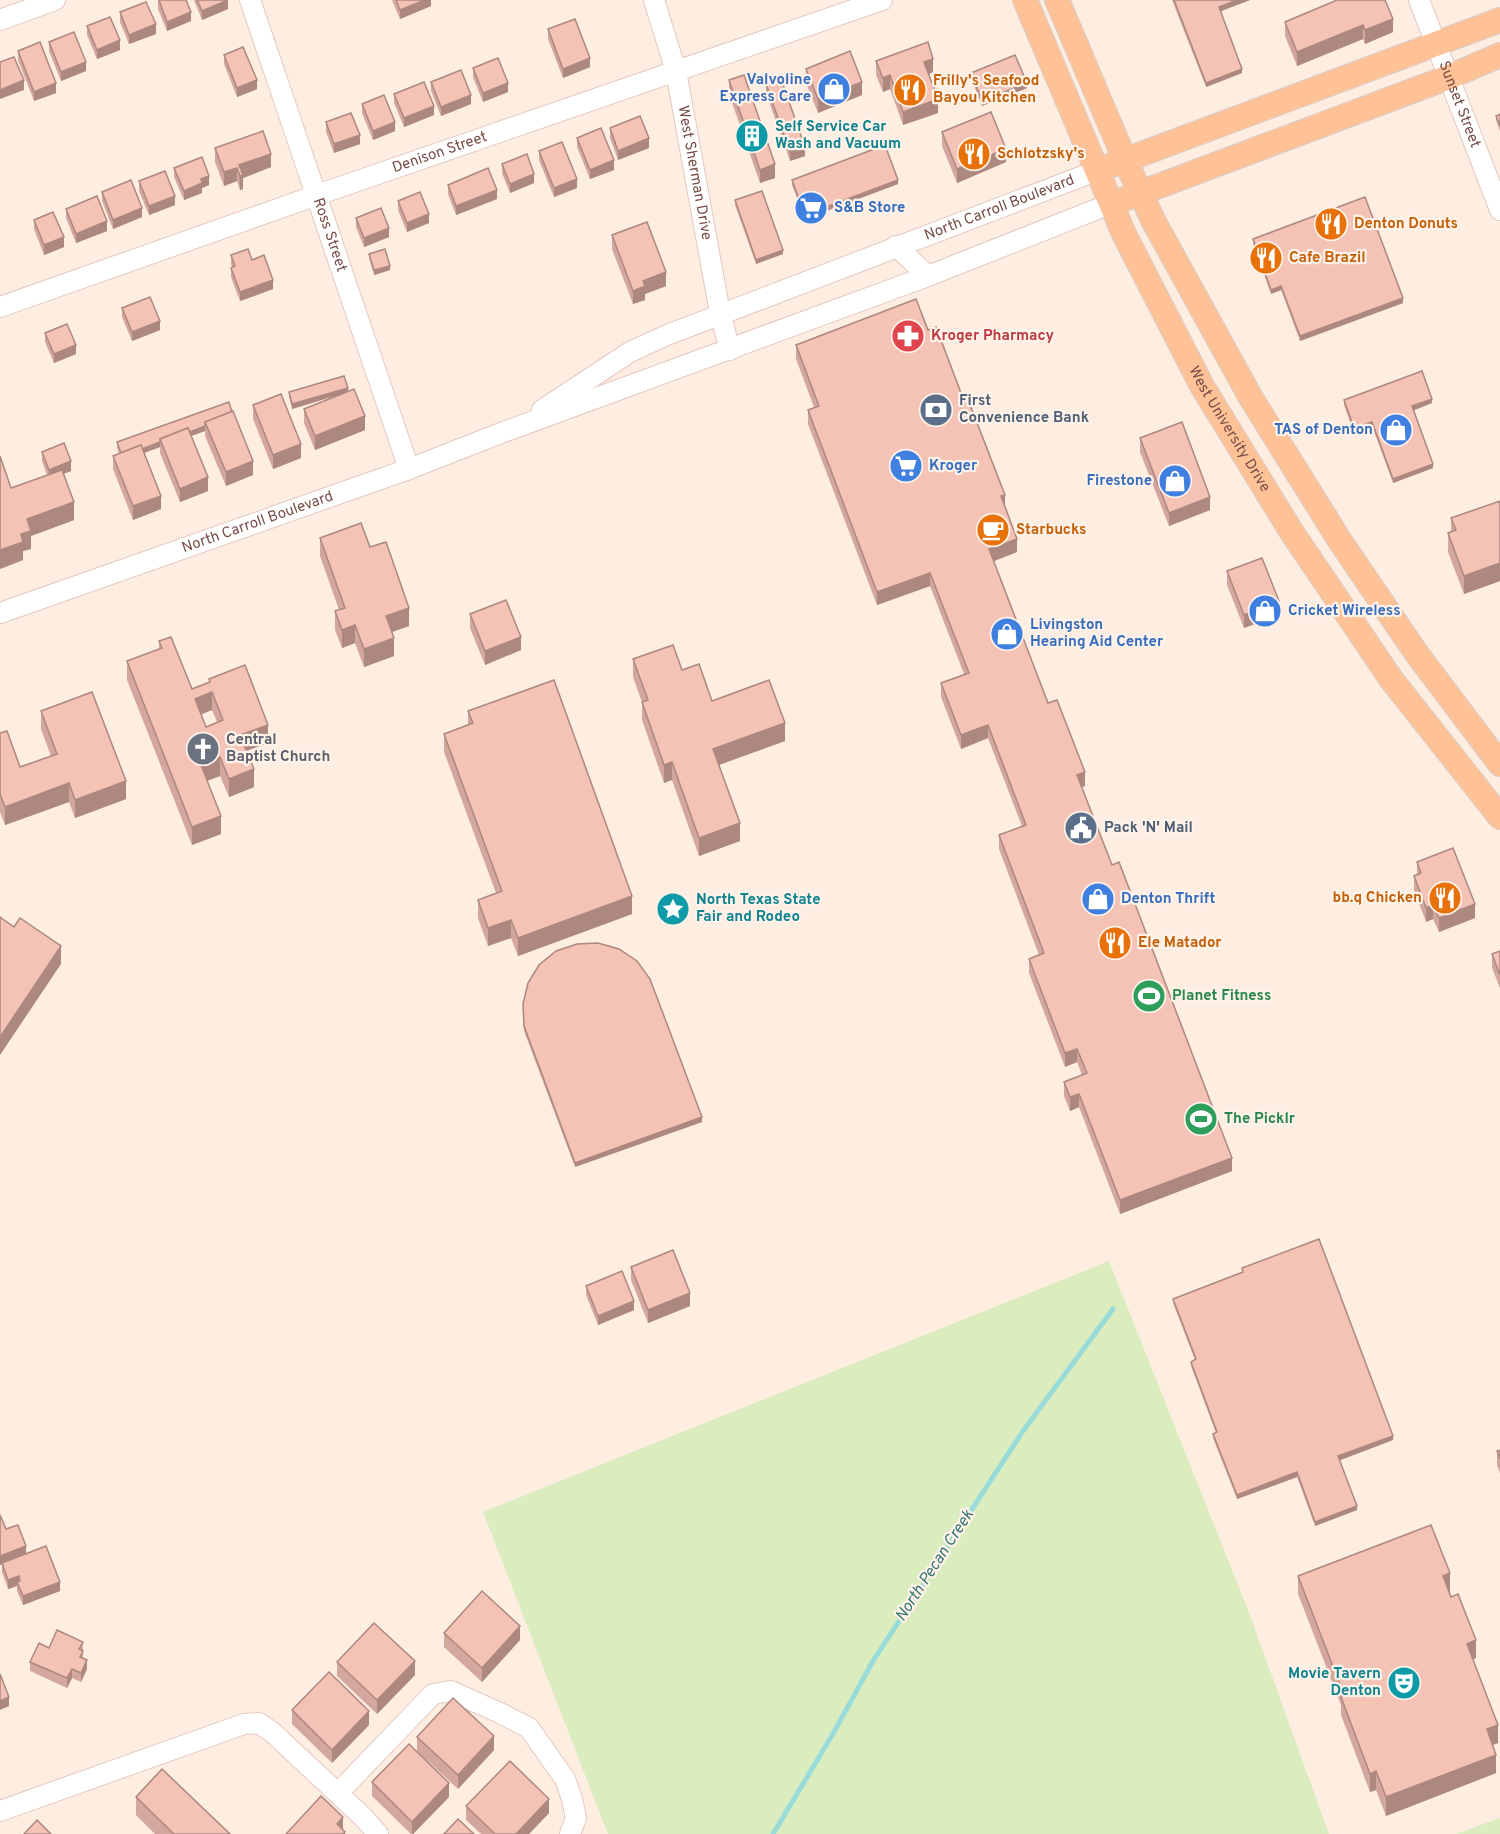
<svg xmlns="http://www.w3.org/2000/svg" width="1500" height="1834" font-family="Overpass,sans-serif">
	<rect width="100%" height="100%" fill="#feede1"/>
	<g fill="#dbecbf">
		<path d="M 1109,1261 L 1248,1610 L 1329,1834 L 608,1834 L 483,1512 Z"/>
		<path d="M 1500,1818 L 1500,1834 L 1456,1834 Z"/>
	</g>
	<g fill="none" stroke-linecap="round" stroke-linejoin="round">
		<path stroke="#99dbd8" stroke-width="5" d="M 773,1834 L 834,1732 L 873,1661 L 1023,1431 L 1113,1309"/>
		<defs>
			<g id="minor">
				<path id="s1" d="M 250,0 L 409,469"/>
				<path id="s2" d="M 654,0 L 676,71 L 720,313 L 730,350"/>
				<path id="s3" d="M 1419,0 L 1500,210"/>
				<path d="M 0,20 L 55,0"/>
				<path d="M 896,246 L 928,276"/>
				<path id="s4" d="M 0,307 L 317,195 L 882,0"/>
				<path id="s5" d="M 542,410 L 630,352 L 667,335 L 1096,171"/>
				<path id="s6" d="M 0,613 L 409,469 L 501,433 L 928,276 L 1110,204"/>
				<path d="M 338,1793 L 433,1694 L 451,1691 L 500,1713 L 529,1728 L 565,1779 L 572,1799 L 576,1818 L 570,1834"/>
				<path d="M 0,1811 L 244,1724 L 259,1723 L 272,1732 L 363,1817 L 378,1834"/>
			</g>
			<g id="major">
				<path id="s7" d="M 1025,0 L 1124,234 L 1202,386 L 1291,531 L 1391,679 L 1500,817"/>
				<path d="M 1057,0 L 1125,160 L 1154,222 L 1251,398 L 1340,541 L 1417,654 L 1500,764"/>
				<path d="M 1112,165 L 1500,20"/>
				<path d="M 1127,198 L 1449,77 L 1500,55"/>
			</g>
		</defs>
		<use href="#minor" stroke="#e5c8bf" stroke-width="22"/>
		<use href="#major" stroke="#d9cdcb" stroke-width="26"/>
		<use href="#minor" stroke="#fff" stroke-width="20"/>
		<use href="#major" stroke="#ffc297" stroke-width="24"/>
	</g>
	<g fill="#d3a79d" fill-rule="evenodd">
		<path d="M 158,0 L 191,21 L 167,31 L 158,9 Z"/>
		<path d="M 194,0 L 228,0 L 228,9 L 202,20 Z"/>
		<path d="M 392,0 L 431,0 L 431,6 L 400,19 Z"/>
		<path d="M 1172,0 L 1250,0 L 1220,11 L 1242,73 L 1206,87 Z"/>
		<path d="M 1337,0 L 1393,32 L 1365,44 L 1363,39 L 1297,66 L 1285,36 L 1285,22 Z"/>
		<path d="M 120,12 L 156,34 L 129,44 L 120,22 Z"/>
		<path d="M 87,26 L 120,50 L 97,59 L 87,35 Z"/>
		<path d="M 548,29 L 590,67 L 563,78 L 548,39 Z"/>
		<path d="M 49,42 L 86,71 L 61,81 L 49,51 Z"/>
		<path d="M 18,51 L 56,93 L 34,101 L 18,60 Z"/>
		<path d="M 224,55 L 257,89 L 237,97 L 224,64 Z"/>
		<path d="M 876,61 L 933,72 L 929,74 L 938,113 L 903,125 L 890,89 L 883,92 L 876,75 Z"/>
		<path d="M 473,68 L 508,92 L 483,102 L 473,77 Z"/>
		<path d="M 806,69 L 862,95 L 818,113 L 806,83 Z"/>
		<path d="M 971,73 L 1027,88 L 982,106 L 971,78 Z"/>
		<path d="M 729,80 L 775,178 L 760,183 L 729,94 Z"/>
		<path d="M 431,82 L 471,104 L 441,116 L 431,91 Z"/>
		<path d="M 766,84 L 805,156 L 790,161 L 766,93 Z"/>
		<path d="M 394,94 L 434,115 L 404,127 L 394,103 Z"/>
		<path d="M 362,104 L 395,131 L 373,140 L 362,113 Z"/>
		<path d="M 1500,114 L 1500,131 L 1496,120 L 1496,116 Z"/>
		<path d="M 326,122 L 360,144 L 334,153 L 326,132 Z"/>
		<path d="M 610,128 L 649,148 L 618,160 L 610,138 Z"/>
		<path d="M 942,132 L 1006,162 L 957,183 L 942,146 Z"/>
		<path d="M 577,138 L 614,170 L 590,179 L 577,147 Z"/>
		<path d="M 215,148 L 271,167 L 243,178 L 243,189 L 240,190 L 237,181 L 224,186 L 215,162 Z"/>
		<path d="M 539,151 L 577,188 L 554,197 L 539,160 Z"/>
		<path d="M 502,164 L 534,183 L 510,193 L 502,173 Z"/>
		<path d="M 174,168 L 209,185 L 202,188 L 202,193 L 184,200 L 174,177 Z"/>
		<path d="M 792,180 L 898,184 L 805,219 L 792,185 Z"/>
		<path d="M 139,181 L 175,205 L 149,215 L 139,191 Z"/>
		<path d="M 448,185 L 497,199 L 456,215 L 448,194 Z"/>
		<path d="M 102,192 L 142,217 L 113,229 L 102,201 Z"/>
		<path d="M 735,200 L 783,254 L 756,264 L 735,205 Z"/>
		<path d="M 398,201 L 429,223 L 407,232 L 398,210 Z"/>
		<path d="M 66,209 L 107,231 L 76,243 L 66,218 Z"/>
		<path d="M 356,218 L 389,237 L 364,247 L 356,227 Z"/>
		<path d="M 34,220 L 64,247 L 44,255 L 34,229 Z"/>
		<path d="M 612,235 L 666,286 L 645,294 L 645,300 L 633,304 L 612,249 Z"/>
		<path d="M 1253,239 L 1403,303 L 1300,341 L 1281,290 L 1271,294 L 1253,244 Z"/>
		<path d="M 369,254 L 390,270 L 374,275 L 369,258 Z"/>
		<path d="M 231,255 L 252,260 L 273,289 L 240,301 L 231,277 L 231,268 L 232,267 L 231,264 Z"/>
		<path d="M 122,308 L 160,330 L 132,341 L 122,317 Z"/>
		<path d="M 928,330 L 1005,507 L 1017,552 L 994,561 L 1048,703 L 1085,786 L 1082,787 L 1112,865 L 1232,1171 L 1120,1214 L 1079,1107 L 1070,1111 L 1064,1096 L 1064,1082 L 1082,1075 L 1077,1062 L 1065,1067 L 1029,973 L 1029,959 L 1039,955 L 999,849 L 999,835 L 1022,826 L 988,738 L 961,749 L 941,697 L 941,683 L 964,674 L 930,586 L 877,605 L 808,424 L 808,410 L 814,407 L 796,359 L 796,345 Z"/>
		<path d="M 45,333 L 76,354 L 54,363 L 45,342 Z"/>
		<path d="M 289,392 L 348,392 L 365,430 L 315,450 L 304,423 L 304,409 L 344,393 L 292,409 L 289,397 Z"/>
		<path d="M 1344,400 L 1432,403 L 1414,410 L 1433,468 L 1393,483 L 1372,426 L 1354,433 L 1344,405 Z"/>
		<path d="M 229,402 L 253,475 L 226,486 L 205,436 L 205,431 L 191,436 L 208,491 L 180,502 L 160,453 L 160,447 L 144,453 L 161,509 L 133,520 L 113,469 L 113,456 L 119,454 L 117,447 L 117,442 Z"/>
		<path d="M 253,405 L 301,458 L 273,469 L 253,419 Z"/>
		<path d="M 1140,438 L 1210,510 L 1169,526 L 1140,452 Z"/>
		<path d="M 42,452 L 71,471 L 63,474 L 74,520 L 31,536 L 31,549 L 23,551 L 23,560 L 0,569 L 0,456 L 11,488 L 47,475 L 42,461 Z"/>
		<path d="M 1500,501 L 1500,581 L 1464,594 L 1448,552 L 1448,533 L 1451,532 L 1451,518 Z"/>
		<path d="M 320,538 L 370,547 L 409,626 L 392,632 L 394,656 L 364,667 L 355,643 L 342,648 L 335,630 L 335,611 L 339,610 L 320,556 Z"/>
		<path d="M 1227,571 L 1279,615 L 1244,628 L 1227,585 Z"/>
		<path d="M 470,614 L 521,650 L 485,665 L 470,628 Z"/>
		<path d="M 159,641 L 192,689 L 209,683 L 209,679 L 268,743 L 247,751 L 254,787 L 229,797 L 220,776 L 207,781 L 221,834 L 192,845 L 127,680 L 127,661 L 159,649 ZM 212,710 L 217,722 L 206,727 L 201,714 Z"/>
		<path d="M 633,659 L 682,670 L 712,701 L 785,741 L 719,765 L 740,841 L 699,856 L 672,780 L 664,783 L 642,720 L 642,702 L 633,677 Z"/>
		<path d="M 41,711 L 126,799 L 75,818 L 69,802 L 5,825 L 0,812 L 0,733 L 20,767 L 51,756 L 41,729 Z"/>
		<path d="M 468,711 L 632,914 L 518,956 L 511,938 L 488,946 L 478,918 L 478,900 L 496,893 L 444,752 L 444,734 L 468,725 Z"/>
		<path d="M 1417,862 L 1475,918 L 1439,932 L 1433,919 L 1426,922 L 1414,890 L 1414,876 L 1417,875 Z"/>
		<path d="M 1500,951 L 1500,988 L 1492,968 L 1492,954 Z"/>
		<path d="M 523,1004 L 702,1122 L 575,1167 L 524,1031 Z"/>
		<path d="M 631,1267 L 690,1306 L 648,1323 L 631,1280 Z"/>
		<path d="M 1242,1268 L 1393,1440 L 1340,1460 L 1357,1510 L 1315,1526 L 1297,1477 L 1237,1499 L 1213,1438 L 1213,1434 L 1216,1433 L 1191,1366 L 1191,1362 L 1195,1360 L 1173,1303 L 1173,1299 L 1242,1273 Z"/>
		<path d="M 586,1286 L 634,1310 L 598,1325 L 586,1295 Z"/>
		<path d="M 1500,1450 L 1500,1473 L 1497,1465 L 1497,1451 Z"/>
		<path d="M 6,1529 L 26,1554 L 60,1591 L 23,1605 L 17,1591 L 17,1586 L 8,1589 L 2,1572 L 2,1564 L 0,1565 Z"/>
		<path d="M 1298,1576 L 1450,1591 L 1449,1592 L 1476,1658 L 1473,1659 L 1498,1743 L 1493,1745 L 1496,1773 L 1386,1816 L 1376,1790 L 1370,1792 L 1341,1715 L 1341,1705 L 1298,1594 Z"/>
		<path d="M 444,1633 L 520,1640 L 482,1682 L 444,1647 Z"/>
		<path d="M 83,1642 L 83,1658 L 87,1669 L 81,1682 L 72,1678 L 67,1688 L 30,1671 L 30,1662 L 49,1648 Z"/>
		<path d="M 337,1662 L 415,1675 L 377,1714 L 337,1676 Z"/>
		<path d="M 292,1710 L 369,1725 L 332,1763 L 292,1724 Z"/>
		<path d="M 417,1737 L 494,1750 L 458,1789 L 417,1751 Z"/>
		<path d="M 372,1782 L 449,1797 L 413,1834 L 411,1834 L 372,1796 Z"/>
		<path d="M 136,1797 L 230,1834 L 155,1834 L 136,1815 Z"/>
		<path d="M 466,1806 L 549,1813 L 529,1834 L 481,1834 L 466,1820 Z"/>
	</g>
	<g fill="#ac887f">
		<path d="M 228,0 L 228,9 L 202,20 L 202,11 Z"/>
		<path d="M 425,0 L 431,0 L 431,6 L 400,19 L 400,10 Z"/>
		<path d="M 1237,0 L 1250,0 L 1219,12 L 1219,7 Z"/>
		<path d="M 191,12 L 191,21 L 167,31 L 167,22 Z"/>
		<path d="M 1393,19 L 1393,32 L 1365,44 L 1365,30 Z"/>
		<path d="M 156,24 L 156,34 L 129,44 L 129,35 Z"/>
		<path d="M 1363,25 L 1363,39 L 1297,66 L 1297,52 Z"/>
		<path d="M 120,40 L 120,50 L 97,59 L 97,50 Z"/>
		<path d="M 590,58 L 590,67 L 563,78 L 563,69 Z"/>
		<path d="M 933,59 L 933,72 L 924,76 L 924,62 Z"/>
		<path d="M 86,62 L 86,71 L 61,81 L 61,72 Z"/>
		<path d="M 1242,69 L 1242,73 L 1206,87 L 1206,83 Z"/>
		<path d="M 890,75 L 890,89 L 883,92 L 883,78 Z"/>
		<path d="M 24,80 L 24,90 L 0,99 L 0,90 Z"/>
		<path d="M 257,80 L 257,89 L 237,97 L 237,88 Z"/>
		<path d="M 862,82 L 862,95 L 818,113 L 818,99 Z"/>
		<path d="M 56,83 L 56,93 L 34,101 L 34,92 Z"/>
		<path d="M 508,83 L 508,92 L 483,102 L 483,93 Z"/>
		<path d="M 1027,83 L 1027,88 L 982,106 L 982,101 Z"/>
		<path d="M 471,95 L 471,104 L 441,116 L 441,107 Z"/>
		<path d="M 938,99 L 938,113 L 903,125 L 903,112 Z"/>
		<path d="M 434,106 L 434,115 L 404,127 L 404,118 Z"/>
		<path d="M 395,122 L 395,131 L 373,140 L 373,131 Z"/>
		<path d="M 360,135 L 360,144 L 334,153 L 334,144 Z"/>
		<path d="M 649,138 L 649,148 L 618,160 L 618,151 Z"/>
		<path d="M 805,147 L 805,156 L 790,161 L 790,152 Z"/>
		<path d="M 1006,149 L 1006,162 L 957,183 L 957,169 Z"/>
		<path d="M 271,154 L 271,167 L 243,178 L 243,189 L 240,190 L 239,165 Z"/>
		<path d="M 614,160 L 614,170 L 590,179 L 590,170 Z"/>
		<path d="M 775,164 L 775,178 L 760,183 L 760,170 Z"/>
		<path d="M 237,168 L 237,181 L 224,186 L 224,172 Z"/>
		<path d="M 534,174 L 534,183 L 510,193 L 510,184 Z"/>
		<path d="M 209,176 L 209,185 L 202,188 L 202,193 L 184,200 L 184,191 L 201,179 Z"/>
		<path d="M 577,179 L 577,188 L 554,197 L 554,188 Z"/>
		<path d="M 898,180 L 898,184 L 805,219 L 805,215 Z"/>
		<path d="M 497,190 L 497,199 L 456,215 L 456,206 Z"/>
		<path d="M 175,196 L 175,205 L 149,215 L 149,206 Z"/>
		<path d="M 142,208 L 142,217 L 113,229 L 113,220 Z"/>
		<path d="M 429,214 L 429,223 L 407,232 L 407,223 Z"/>
		<path d="M 107,221 L 107,231 L 76,243 L 76,234 Z"/>
		<path d="M 389,228 L 389,237 L 364,247 L 364,238 Z"/>
		<path d="M 64,237 L 64,247 L 44,255 L 44,245 Z"/>
		<path d="M 783,250 L 783,254 L 756,264 L 756,260 Z"/>
		<path d="M 390,266 L 390,270 L 374,275 L 374,270 Z"/>
		<path d="M 666,272 L 666,286 L 645,294 L 645,300 L 633,304 L 633,291 L 643,281 Z"/>
		<path d="M 273,280 L 273,289 L 240,301 L 240,292 Z"/>
		<path d="M 1281,286 L 1281,290 L 1271,294 L 1271,290 Z"/>
		<path d="M 1403,298 L 1403,303 L 1300,341 L 1300,336 Z"/>
		<path d="M 160,321 L 160,330 L 132,341 L 132,332 Z"/>
		<path d="M 76,345 L 76,354 L 54,363 L 54,354 Z"/>
		<path d="M 348,388 L 348,392 L 292,409 L 292,404 Z"/>
		<path d="M 1432,399 L 1432,403 L 1412,411 L 1412,406 Z"/>
		<path d="M 365,416 L 365,430 L 315,450 L 315,436 Z"/>
		<path d="M 1372,422 L 1372,426 L 1354,433 L 1354,428 Z"/>
		<path d="M 205,426 L 205,431 L 163,446 L 161,442 Z"/>
		<path d="M 160,442 L 160,447 L 122,461 L 122,456 Z"/>
		<path d="M 301,444 L 301,458 L 273,469 L 273,455 Z"/>
		<path d="M 71,461 L 71,471 L 49,479 L 49,470 Z"/>
		<path d="M 253,461 L 253,475 L 226,486 L 226,472 Z"/>
		<path d="M 1433,464 L 1433,468 L 1393,483 L 1393,479 Z"/>
		<path d="M 208,477 L 208,491 L 180,502 L 180,489 Z"/>
		<path d="M 1005,495 L 1005,509 L 1001,496 Z"/>
		<path d="M 161,496 L 161,509 L 133,520 L 133,506 Z"/>
		<path d="M 1210,497 L 1210,510 L 1169,526 L 1169,513 Z"/>
		<path d="M 74,502 L 74,520 L 31,536 L 31,549 L 23,551 L 23,560 L 0,569 L 0,550 L 21,534 L 27,519 Z"/>
		<path d="M 1017,539 L 1017,552 L 989,563 L 989,549 Z"/>
		<path d="M 1500,563 L 1500,581 L 1464,594 L 1464,576 Z"/>
		<path d="M 930,573 L 930,586 L 877,605 L 877,592 Z"/>
		<path d="M 1279,601 L 1279,615 L 1244,628 L 1244,615 Z"/>
		<path d="M 409,608 L 409,626 L 386,634 L 386,616 Z"/>
		<path d="M 355,625 L 355,643 L 342,648 L 342,630 Z"/>
		<path d="M 521,637 L 521,650 L 485,665 L 485,651 Z"/>
		<path d="M 394,638 L 394,656 L 364,667 L 364,649 Z"/>
		<path d="M 212,692 L 212,710 L 195,717 L 195,699 Z"/>
		<path d="M 785,723 L 785,741 L 713,767 L 713,749 Z"/>
		<path d="M 268,725 L 268,743 L 240,753 L 240,735 Z"/>
		<path d="M 988,725 L 988,738 L 961,749 L 961,735 Z"/>
		<path d="M 220,757 L 220,776 L 201,783 L 201,765 Z"/>
		<path d="M 672,762 L 672,780 L 664,783 L 664,765 Z"/>
		<path d="M 254,769 L 254,787 L 229,797 L 229,779 Z"/>
		<path d="M 1085,772 L 1085,786 L 1077,789 L 1077,775 Z"/>
		<path d="M 126,781 L 126,799 L 75,818 L 75,800 Z"/>
		<path d="M 69,783 L 69,802 L 5,825 L 5,807 Z"/>
		<path d="M 221,816 L 221,834 L 192,845 L 192,827 Z"/>
		<path d="M 740,823 L 740,841 L 699,856 L 699,838 Z"/>
		<path d="M 632,896 L 632,914 L 518,956 L 518,938 Z"/>
		<path d="M 1475,904 L 1475,918 L 1439,932 L 1439,918 Z"/>
		<path d="M 1433,905 L 1433,919 L 1426,922 L 1426,908 Z"/>
		<path d="M 511,920 L 511,938 L 488,946 L 488,928 Z"/>
		<path d="M 61,946 L 61,964 L 0,1055 L 0,1037 Z"/>
		<path d="M 1077,1049 L 1077,1062 L 1065,1067 L 1065,1053 Z"/>
		<path d="M 1079,1094 L 1079,1107 L 1070,1111 L 1070,1097 Z"/>
		<path d="M 702,1117 L 702,1122 L 575,1167 L 575,1163 Z"/>
		<path d="M 1232,1158 L 1232,1171 L 1120,1214 L 1120,1200 Z"/>
		<path d="M 690,1293 L 690,1306 L 648,1323 L 648,1310 Z"/>
		<path d="M 634,1301 L 634,1310 L 598,1325 L 598,1316 Z"/>
		<path d="M 1393,1436 L 1393,1440 L 1338,1461 L 1338,1456 Z"/>
		<path d="M 1297,1472 L 1297,1477 L 1237,1499 L 1237,1495 Z"/>
		<path d="M 1357,1506 L 1357,1510 L 1315,1526 L 1315,1522 Z"/>
		<path d="M 26,1546 L 26,1555 L 0,1565 L 0,1556 Z"/>
		<path d="M 1450,1573 L 1450,1591 L 1443,1594 L 1443,1576 Z"/>
		<path d="M 19,1576 L 19,1585 L 17,1582 L 17,1586 L 8,1589 L 8,1580 Z"/>
		<path d="M 60,1582 L 60,1591 L 23,1605 L 23,1596 Z"/>
		<path d="M 520,1626 L 520,1640 L 482,1682 L 482,1668 Z"/>
		<path d="M 1476,1640 L 1476,1658 L 1467,1662 L 1467,1644 Z"/>
		<path d="M 87,1660 L 87,1669 L 81,1682 L 81,1673 Z"/>
		<path d="M 415,1661 L 415,1675 L 377,1714 L 377,1700 Z"/>
		<path d="M 72,1669 L 72,1678 L 67,1688 L 67,1678 Z"/>
		<path d="M 9,1697 L 9,1706 L 0,1710 L 0,1701 Z"/>
		<path d="M 369,1711 L 369,1725 L 332,1763 L 332,1750 Z"/>
		<path d="M 1498,1725 L 1498,1743 L 1487,1747 L 1487,1729 Z"/>
		<path d="M 494,1736 L 494,1750 L 458,1789 L 458,1775 Z"/>
		<path d="M 1496,1755 L 1496,1773 L 1386,1816 L 1386,1797 Z"/>
		<path d="M 1376,1771 L 1376,1790 L 1370,1792 L 1370,1774 Z"/>
		<path d="M 449,1783 L 449,1797 L 413,1834 L 412,1834 L 412,1822 Z"/>
		<path d="M 549,1799 L 549,1813 L 529,1834 L 516,1834 Z"/>
		<path d="M 343,1817 L 343,1833 L 345,1832 L 345,1834 L 337,1834 L 337,1824 Z"/>
	</g>
	<g fill="#f5c2b6" stroke="#ac887f" stroke-width="1.5" fill-rule="evenodd">
		<path d="M 159,0 L 186,0 L 191,12 L 167,22 Z"/>
		<path d="M 197,0 L 228,0 L 202,11 Z"/>
		<path d="M 396,0 L 425,0 L 400,10 Z"/>
		<path d="M 1174,0 L 1237,0 L 1219,7 L 1242,69 L 1206,83 Z"/>
		<path d="M 1337,0 L 1385,0 L 1393,19 L 1365,30 L 1363,25 L 1297,52 L 1285,22 Z"/>
		<path d="M 146,2 L 156,24 L 129,35 L 120,12 Z"/>
		<path d="M 110,17 L 120,40 L 97,50 L 87,26 Z"/>
		<path d="M 575,19 L 590,58 L 563,69 L 548,29 Z"/>
		<path d="M 74,32 L 86,62 L 61,72 L 49,42 Z"/>
		<path d="M 40,42 L 56,83 L 34,92 L 18,51 Z"/>
		<path d="M 928,42 L 933,59 L 924,62 L 938,99 L 903,112 L 890,75 L 883,78 L 876,61 Z"/>
		<path d="M 243,47 L 257,80 L 237,88 L 224,55 Z"/>
		<path d="M 850,51 L 862,82 L 818,99 L 806,69 Z"/>
		<path d="M 1015,55 L 1027,83 L 982,101 L 971,73 Z"/>
		<path d="M 14,57 L 24,80 L 0,90 L 0,62 Z"/>
		<path d="M 498,58 L 508,83 L 483,93 L 473,68 Z"/>
		<path d="M 461,70 L 471,95 L 441,107 L 431,82 Z"/>
		<path d="M 744,75 L 775,164 L 760,170 L 729,80 Z"/>
		<path d="M 781,79 L 805,147 L 790,152 L 766,84 Z"/>
		<path d="M 424,82 L 434,106 L 404,118 L 394,94 Z"/>
		<path d="M 384,95 L 395,122 L 373,131 L 362,104 Z"/>
		<path d="M 991,112 L 1006,149 L 957,169 L 942,132 Z"/>
		<path d="M 351,113 L 360,135 L 334,144 L 326,122 Z"/>
		<path d="M 1500,114 L 1500,126 L 1496,116 Z"/>
		<path d="M 640,116 L 649,138 L 618,151 L 610,128 Z"/>
		<path d="M 601,128 L 614,160 L 590,170 L 577,138 Z"/>
		<path d="M 263,131 L 271,154 L 239,165 L 243,175 L 240,176 L 237,168 L 224,172 L 215,148 Z"/>
		<path d="M 562,142 L 577,179 L 554,188 L 539,151 Z"/>
		<path d="M 885,145 L 898,180 L 805,215 L 792,180 Z"/>
		<path d="M 527,154 L 534,174 L 510,184 L 502,164 Z"/>
		<path d="M 202,157 L 209,176 L 201,179 L 202,183 L 184,191 L 174,168 Z"/>
		<path d="M 488,168 L 497,190 L 456,206 L 448,185 Z"/>
		<path d="M 165,171 L 175,196 L 149,206 L 139,181 Z"/>
		<path d="M 131,180 L 142,208 L 113,220 L 102,192 Z"/>
		<path d="M 762,191 L 783,250 L 756,260 L 735,200 Z"/>
		<path d="M 420,192 L 429,214 L 407,223 L 398,201 Z"/>
		<path d="M 97,196 L 107,221 L 76,234 L 66,209 Z"/>
		<path d="M 1365,197 L 1403,298 L 1300,336 L 1281,286 L 1271,290 L 1253,239 Z"/>
		<path d="M 381,208 L 389,228 L 364,238 L 356,218 Z"/>
		<path d="M 53,212 L 64,237 L 44,245 L 34,220 Z"/>
		<path d="M 647,222 L 666,272 L 643,281 L 645,286 L 633,291 L 612,235 Z"/>
		<path d="M 248,249 L 252,260 L 264,255 L 273,280 L 240,292 L 231,268 L 235,266 L 231,255 Z"/>
		<path d="M 385,249 L 390,266 L 374,270 L 369,254 Z"/>
		<path d="M 150,297 L 160,321 L 132,332 L 122,308 Z"/>
		<path d="M 916,299 L 928,330 L 936,327 L 963,398 L 967,397 L 1005,495 L 1001,496 L 1017,539 L 989,549 L 1048,703 L 1057,700 L 1085,772 L 1077,775 L 1112,865 L 1119,862 L 1232,1158 L 1120,1200 L 1079,1094 L 1070,1097 L 1064,1082 L 1087,1073 L 1077,1049 L 1065,1053 L 1029,959 L 1044,953 L 999,835 L 1026,825 L 988,725 L 961,735 L 941,683 L 969,673 L 930,573 L 877,592 L 808,410 L 819,406 L 796,345 Z"/>
		<path d="M 67,324 L 76,345 L 54,354 L 45,333 Z"/>
		<path d="M 1422,371 L 1432,399 L 1412,406 L 1433,464 L 1393,479 L 1372,422 L 1354,428 L 1344,400 Z"/>
		<path d="M 344,376 L 348,388 L 292,404 L 289,392 Z"/>
		<path d="M 354,389 L 365,416 L 315,436 L 304,409 Z"/>
		<path d="M 281,394 L 301,444 L 273,455 L 253,405 Z"/>
		<path d="M 229,402 L 232,412 L 205,422 L 205,426 L 190,432 L 188,428 L 160,439 L 160,442 L 142,449 L 141,445 L 121,453 L 117,442 Z"/>
		<path d="M 233,411 L 253,461 L 226,472 L 205,422 Z"/>
		<path d="M 1182,422 L 1210,497 L 1169,513 L 1140,438 Z"/>
		<path d="M 188,428 L 208,477 L 180,489 L 160,439 Z"/>
		<path d="M 64,443 L 71,461 L 49,470 L 42,452 Z"/>
		<path d="M 141,445 L 161,496 L 133,506 L 113,456 Z"/>
		<path d="M 0,456 L 11,488 L 62,470 L 74,502 L 27,519 L 31,531 L 21,534 L 23,542 L 0,550 Z"/>
		<path d="M 1500,501 L 1500,563 L 1464,576 L 1448,533 L 1456,530 L 1451,518 Z"/>
		<path d="M 361,523 L 370,547 L 386,542 L 409,608 L 386,616 L 394,638 L 364,649 L 355,625 L 342,630 L 335,611 L 345,608 L 320,538 Z"/>
		<path d="M 1262,558 L 1279,601 L 1244,615 L 1227,571 Z"/>
		<path d="M 506,600 L 521,637 L 485,651 L 470,614 Z"/>
		<path d="M 171,637 L 192,689 L 210,682 L 209,679 L 245,665 L 268,725 L 240,735 L 254,769 L 229,779 L 220,757 L 201,765 L 221,816 L 192,827 L 127,661 L 162,648 L 159,641 ZM 212,692 L 223,720 L 206,727 L 195,699 Z"/>
		<path d="M 673,645 L 682,670 L 699,664 L 712,701 L 769,680 L 785,723 L 713,749 L 740,823 L 699,838 L 672,762 L 664,765 L 642,702 L 648,700 L 633,659 Z"/>
		<path d="M 554,680 L 632,896 L 518,938 L 511,920 L 488,928 L 478,900 L 502,891 L 444,734 L 473,723 L 468,711 Z"/>
		<path d="M 92,692 L 126,781 L 75,800 L 69,783 L 5,807 L 0,794 L 0,733 L 7,731 L 20,767 L 57,754 L 41,711 Z"/>
		<path d="M 1453,848 L 1475,904 L 1439,918 L 1433,905 L 1426,908 L 1414,876 L 1421,873 L 1417,862 Z"/>
		<path d="M 0,917 L 14,927 L 20,918 L 61,946 L 0,1037 Z"/>
		<path d="M 598,943 L 619,949 L 637,961 L 650,979 L 702,1117 L 575,1163 L 524,1026 L 523,1004 L 528,983 L 539,965 L 556,951 L 577,944 Z"/>
		<path d="M 1500,951 L 1500,975 L 1492,954 Z"/>
		<path d="M 1319,1239 L 1393,1436 L 1338,1456 L 1357,1506 L 1315,1522 L 1297,1472 L 1237,1495 L 1213,1434 L 1217,1432 L 1191,1362 L 1196,1359 L 1173,1299 L 1243,1272 L 1242,1268 Z"/>
		<path d="M 673,1250 L 690,1293 L 648,1310 L 631,1267 Z"/>
		<path d="M 622,1271 L 634,1301 L 598,1316 L 586,1286 Z"/>
		<path d="M 1500,1450 L 1500,1459 L 1497,1451 Z"/>
		<path d="M 0,1515 L 6,1529 L 18,1525 L 26,1546 L 0,1556 Z"/>
		<path d="M 1431,1525 L 1450,1573 L 1443,1576 L 1451,1597 L 1458,1594 L 1476,1640 L 1467,1644 L 1498,1725 L 1487,1729 L 1496,1755 L 1386,1797 L 1376,1771 L 1370,1774 L 1341,1697 L 1348,1694 L 1345,1687 L 1341,1687 L 1298,1576 Z"/>
		<path d="M 46,1546 L 60,1582 L 23,1596 L 17,1582 L 20,1581 L 19,1576 L 8,1580 L 2,1563 Z"/>
		<path d="M 482,1591 L 520,1626 L 482,1668 L 444,1633 Z"/>
		<path d="M 374,1623 L 415,1661 L 377,1700 L 337,1662 Z"/>
		<path d="M 57,1630 L 83,1642 L 79,1649 L 83,1651 L 80,1657 L 87,1660 L 81,1673 L 72,1669 L 67,1678 L 30,1662 L 39,1643 L 49,1648 Z"/>
		<path d="M 329,1672 L 369,1711 L 332,1750 L 292,1710 Z"/>
		<path d="M 0,1674 L 9,1697 L 0,1701 Z"/>
		<path d="M 453,1698 L 494,1736 L 458,1775 L 417,1737 Z"/>
		<path d="M 409,1744 L 449,1783 L 412,1822 L 372,1782 Z"/>
		<path d="M 510,1761 L 549,1799 L 516,1834 L 495,1834 L 466,1806 Z"/>
		<path d="M 162,1769 L 230,1834 L 174,1834 L 136,1797 Z"/>
		<path d="M 321,1796 L 343,1817 L 337,1824 L 345,1832 L 342,1834 L 286,1834 Z"/>
		<path d="M 458,1819 L 474,1834 L 444,1834 Z"/>
		<path d="M 37,1820 L 51,1834 L 24,1834 Z"/>
	</g>
	<defs>
		<symbol id="shop-disc" viewBox="-11 -11 22 22"><circle r="9.5" fill="#3f7fe0" stroke="#fff2e9"/><path d="M-5-2.5h2.3a2.7 3.5 0 0 1 5.4 0H5L5.5 6h-11ZM-1.5-2.5h3a1.5 2.3 0 0 0-3 0Z" fill="#fff"/></symbol>
		<symbol id="restaurant-disc" viewBox="-11 -11 22 22"><circle r="9.5" fill="#e8710a" stroke="#fff2e9"/><path d="M-5-6h1v4h1v-4h1v4h1v-4h1v5L-1.5 .5V6h-2V.5L-5-1ZM5-6V6H3V1.5H1.5Q1.5-4 5-6Z" fill="#fff"/></symbol>
		<symbol id="building-disc" viewBox="-11 -11 22 22"><circle r="9.5" fill="#0f9aa8" stroke="#fff2e9"/><path d="M-4-6H4V6H1V3H-1V6H-4ZM-2.5-4.3h1.7v1.8h-1.7ZM.8-4.3h1.7v1.8H.8ZM-2.5-1h1.7V.8h-1.7ZM.8-1h1.7V.8H.8Z" fill="#fff"/></symbol>
		<symbol id="supermarket-disc" viewBox="-11 -11 22 22"><circle r="9.5" fill="#3f7fe0" stroke="#fff2e9"/><path d="M-6-5.5h2.5l.6 2H6L4.5 2H-2.5L-4.4-4H-6ZM-1.5 3.2a1.3 1.3 0 1 0 .1 0ZM3 3.2a1.3 1.3 0 1 0 .1 0Z" fill="#fff"/></symbol>
		<symbol id="pharmacy-disc" viewBox="-11 -11 22 22"><circle r="9.5" fill="#e0444e" stroke="#fff2e9"/><path d="M-2-6h4v4h4v4h-4v4h-4v-4h-4v-4h4Z" fill="#fff"/></symbol>
		<symbol id="bank-disc" viewBox="-11 -11 22 22"><circle r="9.5" fill="#5c6f8a" stroke="#fff2e9"/><path d="M-6-4H6V4H-6ZM0-2.3a2.3 2.3 0 1 0 0 4.6a2.3 2.3 0 1 0 0-4.6Z" fill="#fff"/></symbol>
		<symbol id="cafe-disc" viewBox="-11 -11 22 22"><circle r="9.5" fill="#e8710a" stroke="#fff2e9"/><path d="M-5.5-4.5H6V0H3Q3 3.5 0 3.5H-2.5Q-5.5 3.5-5.5 0ZM3-3.2v2h1.7v-2ZM-6 4.5H4V6H-6Z" fill="#fff"/></symbol>
		<symbol id="church-disc" viewBox="-11 -11 22 22"><circle r="9.5" fill="#6b7280" stroke="#fff2e9"/><path d="M-1.2-6h2.4v3.5h3.3v2.4h-3.3V6h-2.4V-.1h-3.3v-2.4h3.3Z" fill="#fff"/></symbol>
		<symbol id="civic-disc" viewBox="-11 -11 22 22"><circle r="9.5" fill="#5c6f8a" stroke="#fff2e9"/><path d="M-.6-6.5H3V-4.5H.6V-3L4-1V1h2V6H-6V1h2V-1L-.6-3ZM-1.2 2.5V6h2.4V2.5Z" fill="#fff"/></symbol>
		<symbol id="sight-disc" viewBox="-11 -11 22 22"><circle r="9.5" fill="#0f9aa8" stroke="#fff2e9"/><path d="M0-6L1.8-2.2L6-1.7L2.9 1.2L3.7 5.4L0 3.3L-3.7 5.4L-2.9 1.2L-6-1.7L-1.8-2.2Z" fill="#fff"/></symbol>
		<symbol id="stadium-disc" viewBox="-11 -11 22 22"><circle r="9.5" fill="#2e9e5b" stroke="#fff2e9"/><path d="M0-5a6.5 5 0 1 0 0 10a6.5 5 0 1 0 0-10ZM-3.5-1.8h7v3.6h-7Z" fill="#fff"/></symbol>
		<symbol id="theatre-disc" viewBox="-11 -11 22 22"><circle r="9.5" fill="#0f9aa8" stroke="#fff2e9"/><path d="M-5-5.5Q0-4 5-5.5V0Q5 5 0 6Q-5 5-5 0ZM-3.3-2.5H-1v1.5H-3.3ZM1-2.5H3.3v1.5H1ZM-2.8 1Q0 5.5 2.8 1Z" fill="#fff"/></symbol>
	</defs>
	<g fill-rule="evenodd">
		<use href="#shop-disc" x="815" y="70" width="38" height="38"/>
		<use href="#restaurant-disc" x="891" y="71" width="38" height="38"/>
		<use href="#building-disc" x="733" y="117" width="38" height="38"/>
		<use href="#restaurant-disc" x="955" y="135" width="38" height="38"/>
		<use href="#supermarket-disc" x="792" y="189" width="38" height="38"/>
		<use href="#restaurant-disc" x="1312" y="205" width="38" height="38"/>
		<use href="#restaurant-disc" x="1247" y="239" width="38" height="38"/>
		<use href="#pharmacy-disc" x="889" y="317" width="38" height="38"/>
		<use href="#bank-disc" x="917" y="391" width="38" height="38"/>
		<use href="#shop-disc" x="1377" y="411" width="38" height="38"/>
		<use href="#supermarket-disc" x="887" y="447" width="38" height="38"/>
		<use href="#shop-disc" x="1156" y="462" width="38" height="38"/>
		<use href="#cafe-disc" x="974" y="511" width="38" height="38"/>
		<use href="#shop-disc" x="1246" y="592" width="38" height="38"/>
		<use href="#shop-disc" x="988" y="615" width="38" height="38"/>
		<use href="#church-disc" x="184" y="730" width="38" height="38"/>
		<use href="#civic-disc" x="1062" y="809" width="38" height="38"/>
		<use href="#restaurant-disc" x="1426" y="879" width="38" height="38"/>
		<use href="#shop-disc" x="1079" y="880" width="38" height="38"/>
		<use href="#sight-disc" x="654" y="890" width="38" height="38"/>
		<use href="#restaurant-disc" x="1096" y="924" width="38" height="38"/>
		<use href="#stadium-disc" x="1130" y="977" width="38" height="38"/>
		<use href="#stadium-disc" x="1182" y="1100" width="38" height="38"/>
		<use href="#theatre-disc" x="1385" y="1664" width="38" height="38"/>
	</g>
	<g text-anchor="middle" dominant-baseline="central" stroke-width="4.5" stroke-linejoin="round" paint-order="stroke">
		<g font-size="15" font-weight="bold" fill="#366cbe" stroke="#fff2e9" text-anchor="start">
			<text x="811" y="80" text-anchor="end">Valvoline<tspan x="811" dy="17">Express Care</tspan></text>
			<text x="834" y="208">S&amp;B Store</text>
			<text x="1373" y="430" text-anchor="end">TAS of Denton</text>
			<text x="929" y="466">Kroger</text>
			<text x="1152" y="481" text-anchor="end">Firestone</text>
			<text x="1288" y="611">Cricket Wireless</text>
			<text x="1030" y="625">Livingston<tspan x="1030" dy="17">Hearing Aid Center</tspan></text>
			<text x="1121" y="899">Denton Thrift</text>
		</g>
		<g font-size="15" font-weight="bold" fill="#c56008" stroke="#fff2e9" text-anchor="start">
			<text x="933" y="81">Frilly's Seafood<tspan x="933" dy="17">Bayou Kitchen</tspan></text>
			<text x="997" y="154">Schlotzsky's</text>
			<text x="1354" y="224">Denton Donuts</text>
			<text x="1289" y="258">Cafe Brazil</text>
			<text x="1016" y="530">Starbucks</text>
			<text x="1422" y="898" text-anchor="end">bb.q Chicken</text>
			<text x="1138" y="943">Ele Matador</text>
		</g>
		<g font-size="15" fill="#774d46" stroke="#fff2e9">
			<text stroke="none"><textPath href="#s3" startOffset="112">Sunset Street</textPath></text>
			<text stroke="none"><textPath href="#s4" startOffset="466">Denison Street</textPath></text>
			<text stroke="none"><textPath href="#s2" startOffset="178">West Sherman Drive</textPath></text>
			<text stroke="none"><textPath href="#s5" startOffset="502">North Carroll Boulevard</textPath></text>
			<text stroke="none"><textPath href="#s1" startOffset="248">Ross Street</textPath></text>
			<text stroke="none"><textPath href="#s7" startOffset="476">West University Drive</textPath></text>
			<text stroke="none"><textPath href="#s6" startOffset="273">North Carroll Boulevard</textPath></text>
		</g>
		<g font-size="15" font-weight="bold" fill="#0d838f" stroke="#fff2e9" text-anchor="start">
			<text x="775" y="127">Self Service Car<tspan x="775" dy="17">Wash and Vacuum</tspan></text>
			<text x="696" y="900">North Texas State<tspan x="696" dy="17">Fair and Rodeo</tspan></text>
			<text x="1381" y="1674" text-anchor="end">Movie Tavern<tspan x="1381" dy="17">Denton</tspan></text>
		</g>
		<g font-size="15" font-weight="bold" fill="#be3a42" stroke="#fff2e9" text-anchor="start">
			<text x="931" y="336">Kroger Pharmacy</text>
		</g>
		<g font-size="15" font-weight="bold" fill="#4e5e75" stroke="#fff2e9" text-anchor="start">
			<text x="959" y="401">First<tspan x="959" dy="17">Convenience Bank</tspan></text>
			<text x="1104" y="828">Pack 'N' Mail</text>
		</g>
		<g font-size="15" font-weight="bold" fill="#5b616d" stroke="#fff2e9" text-anchor="start">
			<text x="226" y="740">Central<tspan x="226" dy="17">Baptist Church</tspan></text>
		</g>
		<g font-size="15" font-weight="bold" fill="#27864d" stroke="#fff2e9" text-anchor="start">
			<text x="1172" y="996">Planet Fitness</text>
			<text x="1224" y="1119">The Picklr</text>
		</g>
		<g font-size="16" font-style="italic" fill="#367674" stroke="#fff2e9">
			<text transform="translate(935 1566) rotate(-57)">North Pecan Creek</text>
		</g>
	</g>
</svg>
